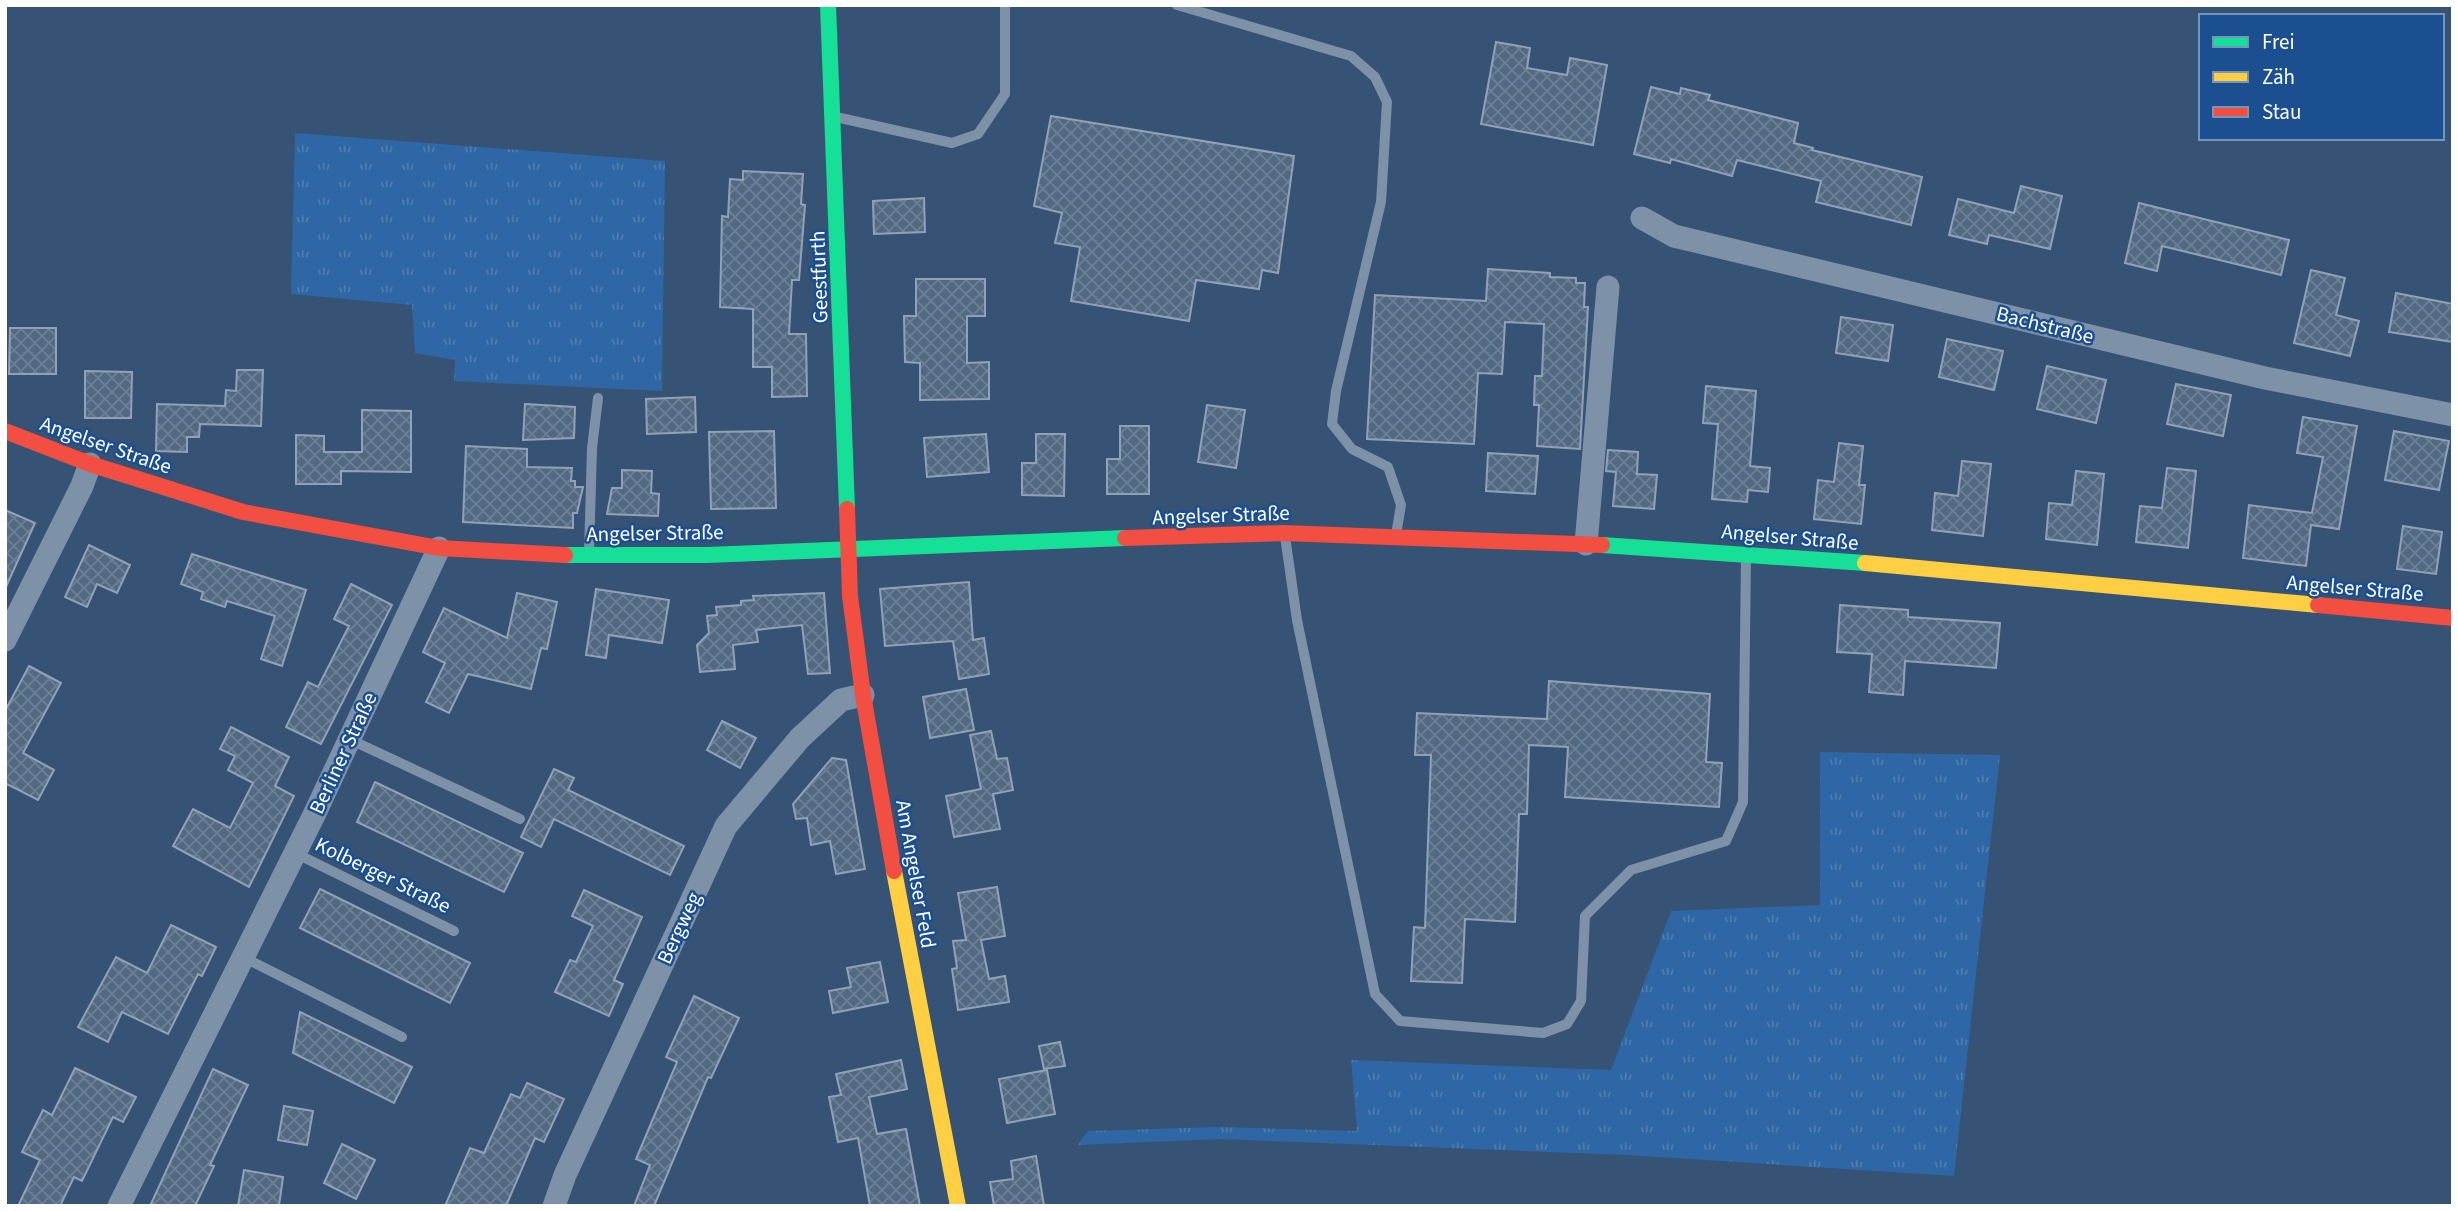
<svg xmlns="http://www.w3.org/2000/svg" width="2458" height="1211" font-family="'Source Sans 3',sans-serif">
	<defs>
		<pattern id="grass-tufts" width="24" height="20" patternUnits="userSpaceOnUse" patternTransform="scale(1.75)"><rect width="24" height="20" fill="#2f66a5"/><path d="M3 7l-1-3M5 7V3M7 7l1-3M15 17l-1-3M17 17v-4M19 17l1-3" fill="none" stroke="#4e7db2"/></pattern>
		<pattern id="building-cross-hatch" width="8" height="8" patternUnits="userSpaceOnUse" patternTransform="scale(1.75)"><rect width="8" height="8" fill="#526984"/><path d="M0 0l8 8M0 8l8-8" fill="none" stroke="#6c8096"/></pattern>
	</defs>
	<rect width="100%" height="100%" fill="#365274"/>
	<g fill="url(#grass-tufts)">
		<path d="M 295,133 L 665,161 L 662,391 L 454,381 L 455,360 L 415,353 L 412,305 L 291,294 Z"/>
		<path d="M 1820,752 L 2000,755 L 1954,1176 L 1626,1155 L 1220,1139 L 1078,1145 L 1088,1131 L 1216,1127 L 1357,1131 L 1351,1060 L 1611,1070 L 1671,911 L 1820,905 Z"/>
	</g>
	<g fill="url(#building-cross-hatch)" stroke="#92a2b6" stroke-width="2">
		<path d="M 1496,42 L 1530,48 L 1527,68 L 1567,75 L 1570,58 L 1607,65 L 1593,145 L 1481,124 Z"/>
		<path d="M 1651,87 L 1680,94 L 1681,88 L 1710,95 L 1708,100 L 1798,123 L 1794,143 L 1813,148 L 1812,150 L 1922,177 L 1911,225 L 1816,202 L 1821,181 L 1737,160 L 1732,176 L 1671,159 L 1670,163 L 1634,154 Z"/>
		<path d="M 1051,116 L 1294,156 L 1278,273 L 1262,270 L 1259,289 L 1196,280 L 1189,321 L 1071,301 L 1080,247 L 1055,243 L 1062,213 L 1034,206 Z"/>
		<path d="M 743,171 L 803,174 L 801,204 L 805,205 L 799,280 L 792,280 L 789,334 L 806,334 L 807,396 L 772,397 L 772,367 L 753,367 L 753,309 L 720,307 L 722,216 L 728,217 L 730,179 L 743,180 Z"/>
		<path d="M 2021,186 L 2062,196 L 2050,249 L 1989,235 L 1987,244 L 1949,235 L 1958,199 L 2014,213 Z"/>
		<path d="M 924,198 L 925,232 L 874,234 L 873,201 Z"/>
		<path d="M 2139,203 L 2289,240 L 2281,275 L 2162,246 L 2157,271 L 2125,263 Z"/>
		<path d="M 1488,269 L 1550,273 L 1550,277 L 1576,278 L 1576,283 L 1585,283 L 1584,307 L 1588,307 L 1580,449 L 1537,446 L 1539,405 L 1534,405 L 1535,376 L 1542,376 L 1544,324 L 1505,322 L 1502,374 L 1478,373 L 1474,444 L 1367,439 L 1375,295 L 1486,301 Z"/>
		<path d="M 2311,270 L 2345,278 L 2336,315 L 2359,321 L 2350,356 L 2294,343 Z"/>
		<path d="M 916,279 L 985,279 L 985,316 L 967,316 L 967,363 L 989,362 L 989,399 L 920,400 L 920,363 L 905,362 L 904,316 L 916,316 Z"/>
		<path d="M 2396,293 L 2453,304 L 2453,342 L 2389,332 Z"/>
		<path d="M 1841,317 L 1893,325 L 1888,361 L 1836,353 Z"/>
		<path d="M 10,328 L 56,328 L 56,374 L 9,374 Z"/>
		<path d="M 1947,339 L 2003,351 L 1994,390 L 1939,377 Z"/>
		<path d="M 2047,366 L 2106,380 L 2096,423 L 2037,409 Z"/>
		<path d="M 237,370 L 263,370 L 261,426 L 200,424 L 199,437 L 187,437 L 187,452 L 156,451 L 157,404 L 225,406 L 226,390 L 236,391 Z"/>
		<path d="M 85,371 L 132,372 L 131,418 L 85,418 Z"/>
		<path d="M 2176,384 L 2231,395 L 2223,436 L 2167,424 Z"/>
		<path d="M 1706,386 L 1756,391 L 1750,466 L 1770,468 L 1768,492 L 1748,490 L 1747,502 L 1712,499 L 1718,424 L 1703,423 Z"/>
		<path d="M 695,397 L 696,432 L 647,434 L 646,399 Z"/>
		<path d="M 525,404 L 575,407 L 574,438 L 523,440 Z"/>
		<path d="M 1207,405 L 1245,410 L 1236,468 L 1198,462 Z"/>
		<path d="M 362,410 L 411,411 L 411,472 L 341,471 L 341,484 L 296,484 L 296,435 L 324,436 L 324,452 L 362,452 Z"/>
		<path d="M 2303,417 L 2357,426 L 2339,529 L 2311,525 L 2306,566 L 2243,558 L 2249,505 L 2312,513 L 2323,457 L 2297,453 Z"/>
		<path d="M 1120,426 L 1149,426 L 1149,494 L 1107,494 L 1107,459 L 1120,459 Z"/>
		<path d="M 774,431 L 776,508 L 711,509 L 709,432 Z"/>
		<path d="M 2394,431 L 2449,441 L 2439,490 L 2385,480 Z"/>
		<path d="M 986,434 L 989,472 L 927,477 L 924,438 Z"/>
		<path d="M 1036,434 L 1065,434 L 1064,496 L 1022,495 L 1022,463 L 1036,463 Z"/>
		<path d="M 1839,443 L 1863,446 L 1859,485 L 1865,485 L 1861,524 L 1814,519 L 1818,480 L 1834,482 Z"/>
		<path d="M 466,446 L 527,449 L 527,467 L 572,468 L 571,481 L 575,481 L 575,487 L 583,487 L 577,513 L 573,513 L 573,528 L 463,522 Z"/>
		<path d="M 1608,450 L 1638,452 L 1637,474 L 1657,475 L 1654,509 L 1613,506 L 1616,472 L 1606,471 Z"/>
		<path d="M 1488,453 L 1538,456 L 1535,494 L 1486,491 Z"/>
		<path d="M 1962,461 L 1991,464 L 1983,536 L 1932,530 L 1935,493 L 1958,496 Z"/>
		<path d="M 2167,468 L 2196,471 L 2188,548 L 2136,542 L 2140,506 L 2162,508 Z"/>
		<path d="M 622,470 L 652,471 L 651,493 L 659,494 L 658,516 L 607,514 L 612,488 L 622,488 Z"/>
		<path d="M 2076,471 L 2104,474 L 2097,545 L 2046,539 L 2049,503 L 2072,505 Z"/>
		<path d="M 5,510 L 35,523 L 5,589 Z"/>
		<path d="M 2403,526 L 2442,532 L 2436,574 L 2397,569 Z"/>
		<path d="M 89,545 L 130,565 L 117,593 L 97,584 L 87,607 L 65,597 Z"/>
		<path d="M 192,554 L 306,590 L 282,666 L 261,659 L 275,616 L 227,601 L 225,607 L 201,599 L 203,592 L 181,584 Z"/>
		<path d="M 969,582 L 973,640 L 984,638 L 989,674 L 959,679 L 953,641 L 885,646 L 880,589 Z"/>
		<path d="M 351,584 L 392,605 L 321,744 L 286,727 L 308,682 L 318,687 L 349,626 L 334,619 Z"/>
		<path d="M 596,589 L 669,600 L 662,643 L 609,635 L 606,658 L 586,655 Z"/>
		<path d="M 517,593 L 557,602 L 547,649 L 541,648 L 531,689 L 468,674 L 449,713 L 426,702 L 445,663 L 423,652 L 444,608 L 507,638 Z"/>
		<path d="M 824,593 L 830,673 L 808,674 L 802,625 L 756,630 L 758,642 L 733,645 L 735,669 L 700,672 L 697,645 L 709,633 L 707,616 L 717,615 L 716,607 L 741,605 L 741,601 L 754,600 L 753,596 Z"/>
		<path d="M 1840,605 L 1908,610 L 1908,617 L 2000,623 L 1996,668 L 1905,661 L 1903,695 L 1869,692 L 1872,654 L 1837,652 Z"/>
		<path d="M 29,666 L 61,683 L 23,753 L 54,770 L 38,800 L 7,784 L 5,787 L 5,711 Z"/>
		<path d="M 1549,681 L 1710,694 L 1706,762 L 1722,763 L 1719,807 L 1565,797 L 1568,747 L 1529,745 L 1527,814 L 1519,814 L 1515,922 L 1465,919 L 1462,983 L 1411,981 L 1414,927 L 1425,928 L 1431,755 L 1415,755 L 1417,713 L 1547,719 Z"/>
		<path d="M 966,689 L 974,730 L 930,738 L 923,697 Z"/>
		<path d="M 722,721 L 756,738 L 740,768 L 707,750 Z"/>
		<path d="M 231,727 L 289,757 L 275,786 L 294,796 L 249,887 L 173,846 L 193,809 L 230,828 L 253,783 L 228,770 L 235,756 L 220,749 Z"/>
		<path d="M 991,731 L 997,759 L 1007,758 L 1013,790 L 993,794 L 1000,829 L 954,837 L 946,796 L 981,789 L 970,735 Z"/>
		<path d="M 832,758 L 846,760 L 865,869 L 836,874 L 830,841 L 811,845 L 807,818 L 796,819 L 793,804 Z"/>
		<path d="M 554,769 L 574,778 L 568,790 L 684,846 L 670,875 L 554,819 L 541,847 L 521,837 Z"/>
		<path d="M 375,782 L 523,853 L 504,892 L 357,822 Z"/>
		<path d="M 997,887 L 1005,936 L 981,940 L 989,979 L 1005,976 L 1009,1002 L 958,1010 L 952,969 L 957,968 L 953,941 L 966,940 L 958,893 Z"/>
		<path d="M 320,889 L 470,963 L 450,1003 L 300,928 Z"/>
		<path d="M 584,890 L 642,917 L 614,980 L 623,984 L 609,1016 L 555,992 L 570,960 L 576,962 L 593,926 L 572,916 Z"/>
		<path d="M 171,925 L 216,947 L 202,976 L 198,974 L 168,1034 L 122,1012 L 108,1042 L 78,1027 L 116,957 L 147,973 Z"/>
		<path d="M 880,962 L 888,1002 L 833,1013 L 829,991 L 851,987 L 847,968 Z"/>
		<path d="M 694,996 L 739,1018 L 711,1078 L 708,1077 L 654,1206 L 634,1206 L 650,1165 L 636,1159 L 677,1062 L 666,1057 Z"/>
		<path d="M 300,1012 L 412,1067 L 394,1103 L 293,1053 Z"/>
		<path d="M 1060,1042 L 1065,1066 L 1044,1069 L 1039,1046 Z"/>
		<path d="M 901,1060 L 907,1089 L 869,1097 L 877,1134 L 906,1129 L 920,1206 L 870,1206 L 858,1138 L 838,1142 L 829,1097 L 841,1095 L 836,1074 Z"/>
		<path d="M 75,1068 L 136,1097 L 123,1122 L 113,1117 L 82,1181 L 74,1177 L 60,1206 L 18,1206 L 40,1160 L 22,1152 L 43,1110 L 52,1115 Z"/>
		<path d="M 213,1069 L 248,1085 L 210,1165 L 214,1166 L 195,1206 L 150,1206 Z"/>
		<path d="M 1047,1070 L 1055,1114 L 1007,1123 L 999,1079 Z"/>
		<path d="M 527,1083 L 564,1099 L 544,1142 L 535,1138 L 506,1206 L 445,1206 L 470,1148 L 484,1153 L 511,1094 L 520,1098 Z"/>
		<path d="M 284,1106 L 313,1111 L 307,1145 L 278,1140 Z"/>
		<path d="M 342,1144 L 375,1160 L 356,1199 L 324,1183 Z"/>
		<path d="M 1036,1156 L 1044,1206 L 994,1206 L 990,1182 L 1013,1179 L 1011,1161 Z"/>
		<path d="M 244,1170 L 283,1177 L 279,1206 L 238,1206 Z"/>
	</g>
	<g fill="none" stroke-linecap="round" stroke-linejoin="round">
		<g stroke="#7d92a8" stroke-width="10">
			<path d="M 1177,5 L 1351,56 L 1375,77 L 1387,102 L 1381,202 L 1336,391 L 1332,424 L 1352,449 L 1388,467 L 1401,505 L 1396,535"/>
			<path d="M 836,117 L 952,143 L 978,134 L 1005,94 L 1005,5"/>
			<path d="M 1285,536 L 1297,620 L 1375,994 L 1400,1021 L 1543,1033 L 1567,1024 L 1581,1001 L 1585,916 L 1631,870 L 1726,841 L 1743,802 L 1746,557"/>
			<path d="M 589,554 L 592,448 L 598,398"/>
			<path d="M 349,739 L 520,819"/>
			<path d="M 295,853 L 454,931"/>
			<path d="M 243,957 L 402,1037"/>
		</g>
		<g stroke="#7d92a8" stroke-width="23">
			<path d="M 1642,218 L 1674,236 L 2265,378 L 2453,415"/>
			<path d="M 1586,544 L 1608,287"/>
			<path d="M 5,640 L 82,486 L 90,464"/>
			<path d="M 119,1206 L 314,815 L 439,548"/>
			<path d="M 554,1206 L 565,1175 L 726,826 L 800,738 L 841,700 L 863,695"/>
		</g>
		<g stroke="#16e098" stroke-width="16">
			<path d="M 828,5 L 847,509"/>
			<path d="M 1602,545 L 1865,563"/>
			<path d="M 565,555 L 707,555 L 1125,538"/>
		</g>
		<g stroke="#ffcf43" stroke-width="16">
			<path d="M 1865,563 L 2318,605"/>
			<path d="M 894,871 L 958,1206"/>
		</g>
		<g stroke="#f24e42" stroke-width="16">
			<path d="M 5,431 L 90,464 L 243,512 L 439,548 L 565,555"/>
			<path d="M 847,509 L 850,596 L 863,695 L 894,871"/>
			<path d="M 1125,538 L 1284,533 L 1602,545"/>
			<path d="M 2318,605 L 2453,618"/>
		</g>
	</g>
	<g text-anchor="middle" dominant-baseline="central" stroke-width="5" stroke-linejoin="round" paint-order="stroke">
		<g font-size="21" fill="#fff" stroke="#1b4f8f">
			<text transform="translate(819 277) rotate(-92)">Geestfurth</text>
			<text transform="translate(2045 325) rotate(14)">Bachstraße</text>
			<text transform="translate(106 445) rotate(19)">Angelser Straße</text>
			<text transform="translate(1221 515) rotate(-2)">Angelser Straße</text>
			<text transform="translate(655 533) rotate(-1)">Angelser Straße</text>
			<text transform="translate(1790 537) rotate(5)">Angelser Straße</text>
			<text transform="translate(2355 588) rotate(5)">Angelser Straße</text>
			<text transform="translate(343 753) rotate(-65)">Berliner Straße</text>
			<text transform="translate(916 874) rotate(80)">Am Angelser Feld</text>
			<text transform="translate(383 875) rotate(26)">Kolberger Straße</text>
			<text transform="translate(679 928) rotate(-65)">Bergweg</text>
		</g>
	</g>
	<rect width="2458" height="1211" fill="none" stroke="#ffffff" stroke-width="14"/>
	<rect x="2199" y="14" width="245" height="126" fill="#1b4f8f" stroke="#7695bc" stroke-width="2"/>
	<rect x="2213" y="37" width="35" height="10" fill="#16e098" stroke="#7695bc" stroke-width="2"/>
	<text x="2262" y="49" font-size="21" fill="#ffffff">Frei</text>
	<rect x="2213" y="72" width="35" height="10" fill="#ffcf43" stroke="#7695bc" stroke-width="2"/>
	<text x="2262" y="84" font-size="21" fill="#ffffff">Zäh</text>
	<rect x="2213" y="107" width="35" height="10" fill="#f24e42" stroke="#7695bc" stroke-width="2"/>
	<text x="2262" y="119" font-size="21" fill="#ffffff">Stau</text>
</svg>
